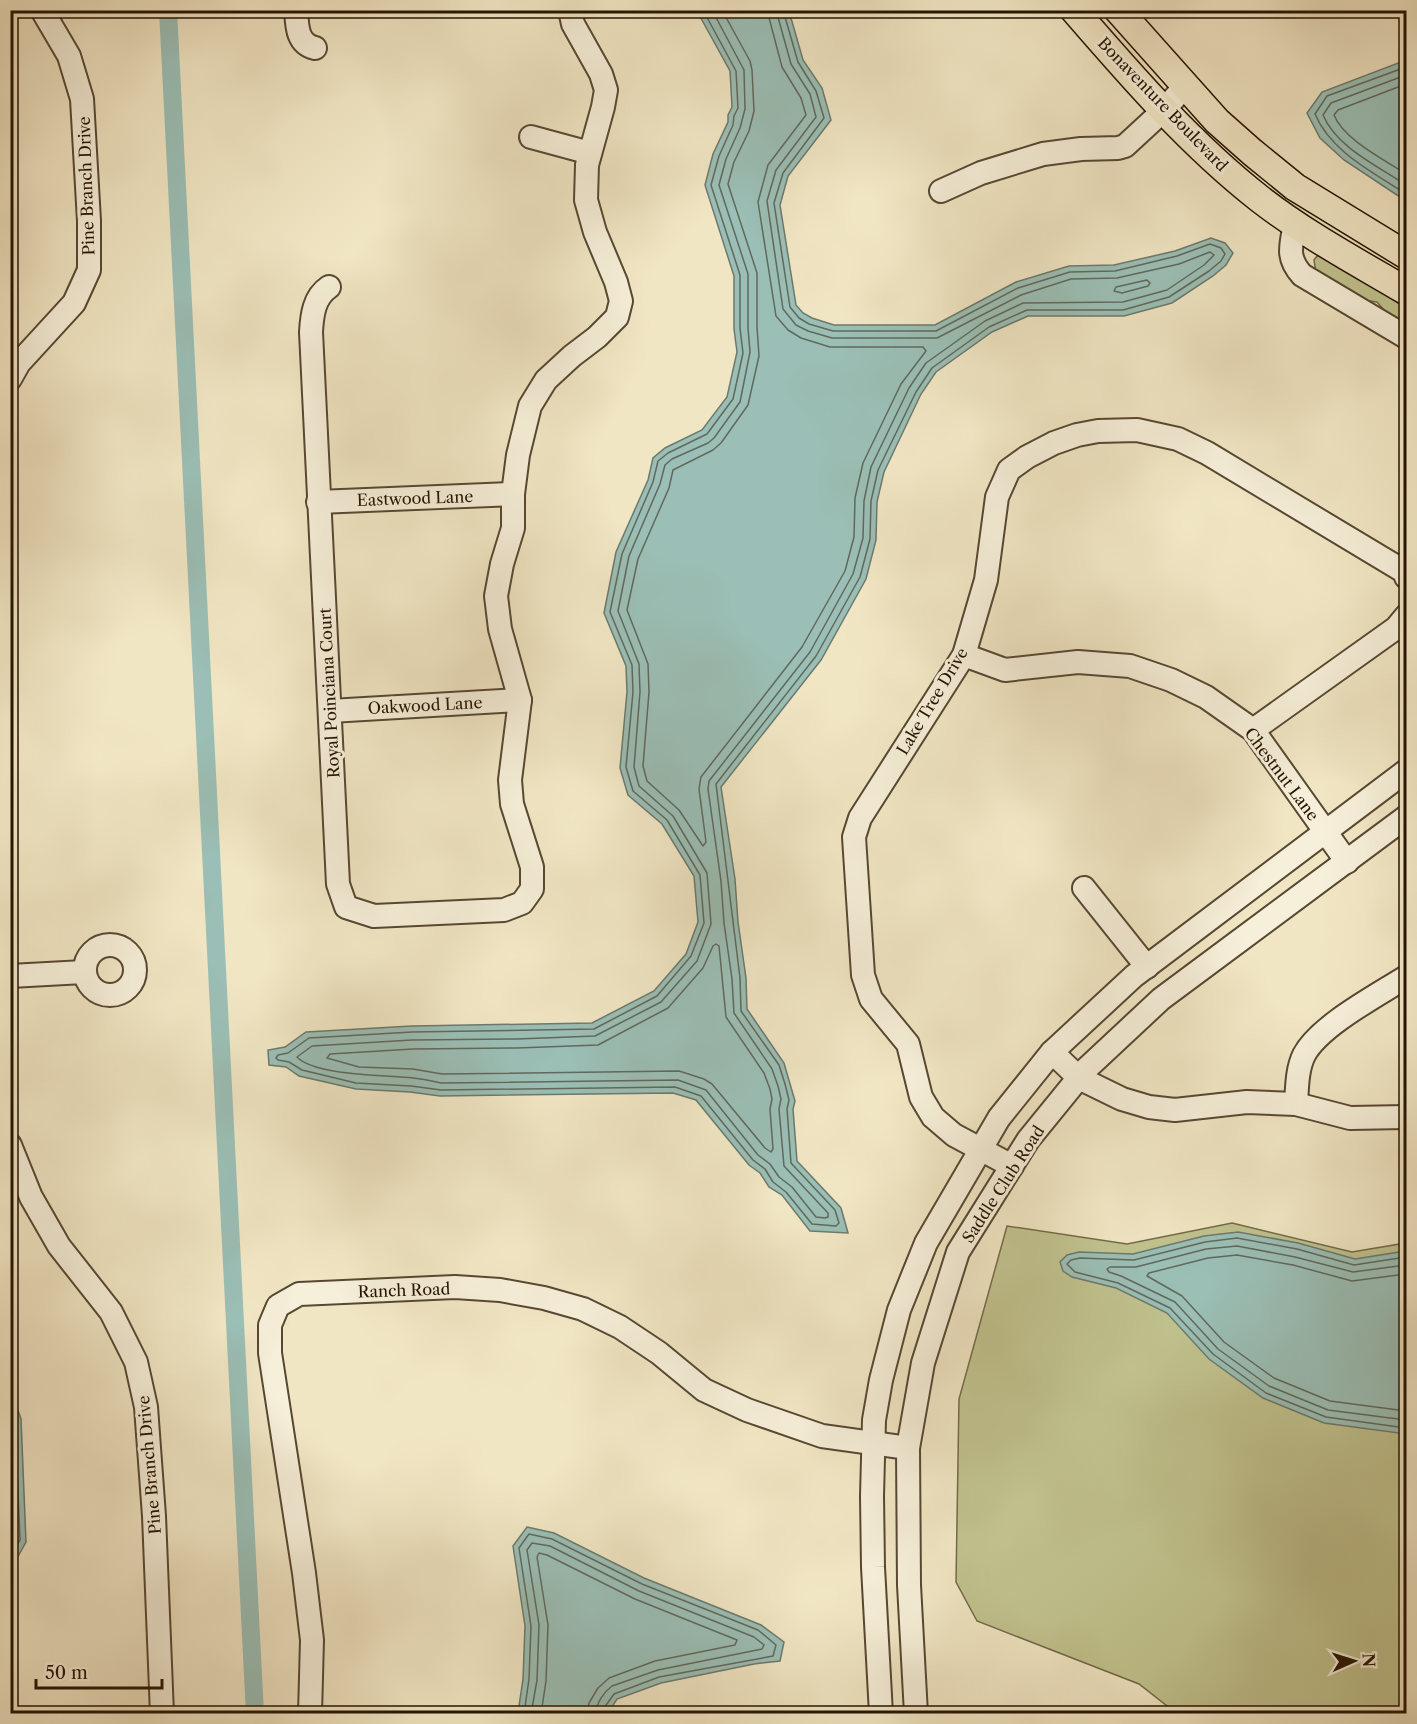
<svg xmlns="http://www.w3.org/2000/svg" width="1417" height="1724" font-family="'Libre Caslon Text',serif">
	<rect width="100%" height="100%" fill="#f1e6c4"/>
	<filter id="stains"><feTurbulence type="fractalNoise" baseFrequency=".00333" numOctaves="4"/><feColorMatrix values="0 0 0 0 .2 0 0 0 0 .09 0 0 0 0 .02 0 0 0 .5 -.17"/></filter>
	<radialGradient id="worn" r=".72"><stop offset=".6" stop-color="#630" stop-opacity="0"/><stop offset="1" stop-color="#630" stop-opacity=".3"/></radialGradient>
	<g fill="#c1c38f" stroke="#726b48" stroke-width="1.5">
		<path d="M 1317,256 L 1330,258 L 1336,266 L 1348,270 L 1406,303 L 1406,317 L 1396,320 L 1389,316 L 1377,302 L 1362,300 L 1316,273 L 1314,260 Z"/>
		<path d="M 1232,1223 L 1352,1252 L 1406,1243 L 1406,1713 L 1176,1713 L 1139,1684 L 977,1621 L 956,1582 L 959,1399 L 1007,1226 L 1127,1244 Z"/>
	</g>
	<g fill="#9bbfb6" stroke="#6b7a6e" stroke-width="1.5">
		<path d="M 697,11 L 789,11 L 803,60 L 822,88 L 831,120 L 788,176 L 780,205 L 796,305 L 803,313 L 812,318 L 834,325 L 935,325 L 1016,282 L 1069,266 L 1114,265 L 1175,251 L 1211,238 L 1225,243 L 1233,253 L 1226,265 L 1213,276 L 1172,303 L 1124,316 L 1028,316 L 992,332 L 936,372 L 921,394 L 884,472 L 877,502 L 876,540 L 866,579 L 821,660 L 721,787 L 735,879 L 738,922 L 746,978 L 747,1009 L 784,1063 L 795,1101 L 793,1109 L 797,1161 L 841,1208 L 848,1233 L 810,1231 L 782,1195 L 769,1187 L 760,1173 L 749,1165 L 696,1100 L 673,1093 L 440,1096 L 410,1092 L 356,1089 L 299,1076 L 286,1067 L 269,1065 L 268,1050 L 285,1047 L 306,1032 L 412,1026 L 592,1023 L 654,991 L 686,954 L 698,922 L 694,876 L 662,824 L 628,795 L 620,768 L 627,692 L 626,666 L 604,613 L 616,552 L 648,480 L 653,458 L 665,448 L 702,430 L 727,397 L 737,352 L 734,329 L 734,276 L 705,185 L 713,154 L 728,122 L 728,115 L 732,107 L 730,71 Z"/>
		<path d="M 1406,60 L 1406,201 L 1344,160 L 1320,138 L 1307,113 L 1322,92 Z"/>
		<path d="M 1238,1232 L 1298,1243 L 1355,1259 L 1406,1251 L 1406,1434 L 1324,1423 L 1263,1398 L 1209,1359 L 1167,1313 L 1116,1288 L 1072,1277 L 1063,1271 L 1060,1262 L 1067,1255 L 1079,1252 L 1133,1254 L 1204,1236 Z"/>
		<path d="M 11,1395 L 15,1402 L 21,1419 L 26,1542 L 17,1558 L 11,1565 Z"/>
		<path d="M 527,1527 L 554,1533 L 644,1578 L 761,1625 L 784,1642 L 780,1661 L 754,1664 L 661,1683 L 617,1699 L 608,1713 L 518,1713 L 523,1679 L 525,1626 L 513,1546 Z"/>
	</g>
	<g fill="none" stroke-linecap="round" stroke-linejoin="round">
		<g stroke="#60695c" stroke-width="1.5">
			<path d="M 703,10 L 736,71 L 738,108 L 734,116 L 733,125 L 719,156 L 711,185 L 740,275 L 740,328 L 743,353 L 733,399 L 707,434 L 668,453 L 658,461 L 653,482 L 622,554 L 610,612 L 632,665 L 633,692 L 626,767 L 633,791 L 667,820 L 700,875 L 704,923 L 691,956 L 657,996 L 594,1029 L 412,1032 L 309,1038 L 288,1053 L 278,1055 L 276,1058 L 278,1060 L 289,1062 L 302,1070 L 356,1083 L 411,1086 L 441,1090 L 675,1087 L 701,1096 L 753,1160 L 765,1169 L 773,1182 L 786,1192 L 812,1224 L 836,1226 L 839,1223 L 835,1210 L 791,1163 L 787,1109 L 789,1100 L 785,1084 L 779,1065 L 741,1011 L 740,978 L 716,784 L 816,656 L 860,577 L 870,539 L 871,501 L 878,470 L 916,392 L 932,368 L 989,327 L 1027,310 L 1123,310 L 1169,297 L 1209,271 L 1221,261 L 1225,254 L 1221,248 L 1210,244 L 1177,256 L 1115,271 L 1070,272 L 1018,288 L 936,331 L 833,331 L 809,324 L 799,318 L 790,307 L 774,203 L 783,173 L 824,118 L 816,91 L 798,62 L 783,10"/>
			<path d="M 712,10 L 744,70 L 745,109 L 740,128 L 726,159 L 719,185 L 748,274 L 748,328 L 750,352 L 740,402 L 714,438 L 708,443 L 672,459 L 665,465 L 660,484 L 629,556 L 618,611 L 639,664 L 640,692 L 634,767 L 639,786 L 673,816 L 707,873 L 711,924 L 697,961 L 661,1002 L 595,1036 L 517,1039 L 412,1040 L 312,1046 L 297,1057 C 315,1076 387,1075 413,1078 C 422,1079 432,1081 441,1083 L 678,1080 L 706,1090 L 758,1155 L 770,1164 L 779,1177 L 792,1187 L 816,1217 L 825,1218 L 828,1217 L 828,1213 L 784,1166 L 779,1109 L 781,1099 L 778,1086 L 772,1069 L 734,1013 L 732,979 L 724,923 L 721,881 L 708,789 L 709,781 L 810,652 L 853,574 L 863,538 L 864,501 L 871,467 L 909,388 L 926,363 L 985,321 L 1023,303 L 1123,302 L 1167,290 L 1204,265 L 1214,255 L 1210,252 L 1179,264 L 1117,278 L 1071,279 L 1021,295 L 937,338 L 832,338 L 808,331 L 796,325 L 783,309 L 767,201 L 776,170 L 816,117 L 810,94 L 791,64 L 776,10"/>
			<path d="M 722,10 L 750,61 L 752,70 L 754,111 L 749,131 L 734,162 L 728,184 L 757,273 L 757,327 L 759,356 L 748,405 L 721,443 L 713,450 L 673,470 L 669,488 L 638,559 L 627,610 L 648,664 L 649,692 L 643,766 L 647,781 L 679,810 L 703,846 L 706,842 L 699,789 L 701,777 L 802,647 L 845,571 L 854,537 L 855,498 L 863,463 L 901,384 L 926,351 L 923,347 L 830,347 L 801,338 L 788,330 L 776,316 L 758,202 L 768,165 L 806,115 L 801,98 L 782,67 L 767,10"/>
			<path d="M 1406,67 L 1327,96 L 1315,114 C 1331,152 1373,172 1406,194"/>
			<path d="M 1406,75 L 1331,103 L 1323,115 C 1337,148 1378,166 1406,185"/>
			<path d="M 1406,84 L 1338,110 L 1334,115 C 1344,140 1385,160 1406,174"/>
			<path d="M 1147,280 L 1150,283 L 1148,286 L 1122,293 L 1114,291 L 1116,287 Z"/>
			<path d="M 716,944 L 719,946 L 726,1017 L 764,1073 L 770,1089 L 772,1099 L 770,1109 L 773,1149 L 771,1152 L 765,1148 L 712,1084 L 704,1079 L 679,1071 L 442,1074 L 413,1069 L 359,1067 L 327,1058 L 330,1054 L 413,1049 L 517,1048 L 598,1045 L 668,1008 L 703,968 L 713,946 Z"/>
			<path d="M 1406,1257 L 1354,1265 L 1297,1249 L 1237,1238 L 1205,1242 L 1134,1260 L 1080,1258 L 1071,1260 L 1067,1264 L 1075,1272 L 1118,1283 L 1170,1308 L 1213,1354 L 1266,1393 L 1326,1417 L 1406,1428"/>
			<path d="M 1406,1265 L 1353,1272 L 1295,1257 L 1237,1246 L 1206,1249 L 1136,1267 L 1110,1267 L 1107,1269 L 1109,1272 L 1121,1276 L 1175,1302 L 1218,1349 L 1269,1386 L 1328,1410 L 1406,1420"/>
			<path d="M 1406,1274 L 1352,1281 L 1293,1265 L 1237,1255 L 1208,1258 L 1149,1273 L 1147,1276 L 1182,1296 L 1224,1342 L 1274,1378 L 1330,1401 L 1406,1411"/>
			<path d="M 10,1406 L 15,1421 L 20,1540 L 10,1556"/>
			<path d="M 524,1714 L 529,1679 L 531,1626 L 519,1548 L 529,1534 L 552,1539 L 642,1584 L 758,1630 L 776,1645 L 773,1656 L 659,1677 L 614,1694 L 604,1708 L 604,1714"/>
			<path d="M 531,1714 L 537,1680 L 539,1625 L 527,1550 L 532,1543 L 550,1546 L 639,1591 L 754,1637 L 764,1645 L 762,1649 L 658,1670 L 612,1686 C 604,1692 596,1703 596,1714"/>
			<path d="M 541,1714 L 546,1681 L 548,1625 L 537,1557 L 539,1553 L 547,1555 L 635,1599 L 737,1640 L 735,1645 L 655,1661 L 609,1678 L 598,1688 L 589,1703 L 587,1714"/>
		</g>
		<path stroke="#9bbfb6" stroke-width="18" d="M 168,10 L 255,1714"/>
		<defs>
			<g id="minor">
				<path d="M 296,10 C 297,26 297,44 315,48"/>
				<path d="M 531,137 L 590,153"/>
				<path d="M 941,191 L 981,173 L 1043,154 L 1081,149 L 1118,148 L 1125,146 L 1164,110 L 1185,86"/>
				<path d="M 1295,224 C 1291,246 1286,257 1302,275 L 1406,337"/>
				<path d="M 329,287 C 314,297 312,315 311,332 L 338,884 L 346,907 L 374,916 L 504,910 L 522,903 L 532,889 L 532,867 L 512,804 L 510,780 L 520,700 L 500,629 L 496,596 L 502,564 L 513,528 L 513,494 L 518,455 L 530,406 L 546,380 L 572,356 L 597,337 L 617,317 L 621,301 L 616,282 L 595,232 L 586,200 L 587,165 L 603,107 L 606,90 L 601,74 L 573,24 L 570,10"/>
				<path d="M 10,379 L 19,363 L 74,303 L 89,270 L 89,221 L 82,99 L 69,56 L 42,10"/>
				<path d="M 318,502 L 513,494"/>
				<path d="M 964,655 L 1005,670 L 1078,662 L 1130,666 L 1171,680 L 1206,697 L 1253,730 L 1347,862"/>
				<path d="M 330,711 L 520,700"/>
				<path d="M 1253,730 L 1396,628 L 1406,616"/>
				<path d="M 1084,888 L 1147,967"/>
				<circle cx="110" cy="970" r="25"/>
				<path d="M 10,976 L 84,972"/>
				<path d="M 1052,1052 L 1079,1078 L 1122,1099 L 1149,1107 L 1175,1110 L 1247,1102 L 1296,1104 L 1350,1118 L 1406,1117"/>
				<path d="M 1296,1104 C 1297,1088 1297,1069 1304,1055 C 1319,1026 1378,995 1406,977"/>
				<path d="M 10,1145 L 31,1197 L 59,1246 L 111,1312 L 136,1362 L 146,1407 L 154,1516 L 162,1714"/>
				<path d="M 1012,1166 L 954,1135 L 933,1117 L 921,1097 L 908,1044 L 871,999 L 863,975 L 854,837 L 860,818 L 964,655 L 986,580 L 997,497 L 1009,470 L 1027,457 L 1054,443 L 1077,435 L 1098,431 L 1137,430 L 1178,439 L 1207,453 L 1405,572 L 1406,577"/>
				<path d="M 310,1714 L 312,1640 L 304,1573 L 270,1353 L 270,1325 L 278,1306 L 299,1294 L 455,1287 L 500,1290 L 544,1298 L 583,1309 L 620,1327 L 659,1353 L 704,1390 L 747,1410 L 822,1436 L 908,1448"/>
				<path d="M 881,1714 L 873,1567 L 872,1496 L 874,1420 L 881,1380 L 899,1310 L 926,1243 L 999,1118 L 1052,1052 L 1134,976 L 1406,771"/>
				<path d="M 916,1714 L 909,1585 L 908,1448 L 923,1363 L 958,1252 L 1028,1140 L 1085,1070 L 1161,999 L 1406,817"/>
			</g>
			<g id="major">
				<path d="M 1074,10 C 1132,77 1191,145 1260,199 C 1305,234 1357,262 1406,291"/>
				<path d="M 1118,10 L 1217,121 L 1252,152 L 1295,187 L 1406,255"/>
			</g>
		</defs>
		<use href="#minor" stroke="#574832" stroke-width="26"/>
		<use href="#major" stroke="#241301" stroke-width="30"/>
		<use href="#minor" stroke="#f6efd9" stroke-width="22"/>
		<use href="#major" stroke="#f1e6c4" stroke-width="27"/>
	</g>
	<g text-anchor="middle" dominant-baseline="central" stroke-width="6" stroke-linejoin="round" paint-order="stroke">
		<g font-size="16" fill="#241301" stroke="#f6efd9">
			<text transform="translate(1163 104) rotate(46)">Bonaventure Boulevard</text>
			<text transform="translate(86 186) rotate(-92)">Pine Branch Drive</text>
			<text transform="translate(415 498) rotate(-2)">Eastwood Lane</text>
			<text transform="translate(329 693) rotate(-93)">Royal Poinciana Court</text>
			<text transform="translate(932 701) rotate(-59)">Lake Tree Drive</text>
			<text transform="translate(425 705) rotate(-3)">Oakwood Lane</text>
			<text transform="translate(1282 774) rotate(53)">Chestnut Lane</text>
			<text transform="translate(1003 1184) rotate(-57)">Saddle Club Road</text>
			<text transform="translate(404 1290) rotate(-2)">Ranch Road</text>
			<text transform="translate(149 1465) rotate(-95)">Pine Branch Drive</text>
		</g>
	</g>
	<rect width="1417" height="1724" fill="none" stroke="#f1e6c4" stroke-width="36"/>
	<rect x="12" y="12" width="1393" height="1700" fill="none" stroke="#241301" stroke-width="3"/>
	<rect x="18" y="18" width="1381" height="1688" fill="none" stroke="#241301" stroke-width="1.5"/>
	<g transform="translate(1354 1661) rotate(87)" stroke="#f6efd9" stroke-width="4.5" paint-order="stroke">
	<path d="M0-4.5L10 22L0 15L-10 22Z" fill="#241301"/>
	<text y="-9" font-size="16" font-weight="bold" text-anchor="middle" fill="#241301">N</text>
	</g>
	<path d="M36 1679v9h126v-9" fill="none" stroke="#241301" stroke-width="3"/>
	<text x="45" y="1679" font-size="18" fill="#241301" stroke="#f6efd9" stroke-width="4.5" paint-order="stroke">50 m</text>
	<rect width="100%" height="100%" filter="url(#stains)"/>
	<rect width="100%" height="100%" fill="url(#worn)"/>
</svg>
